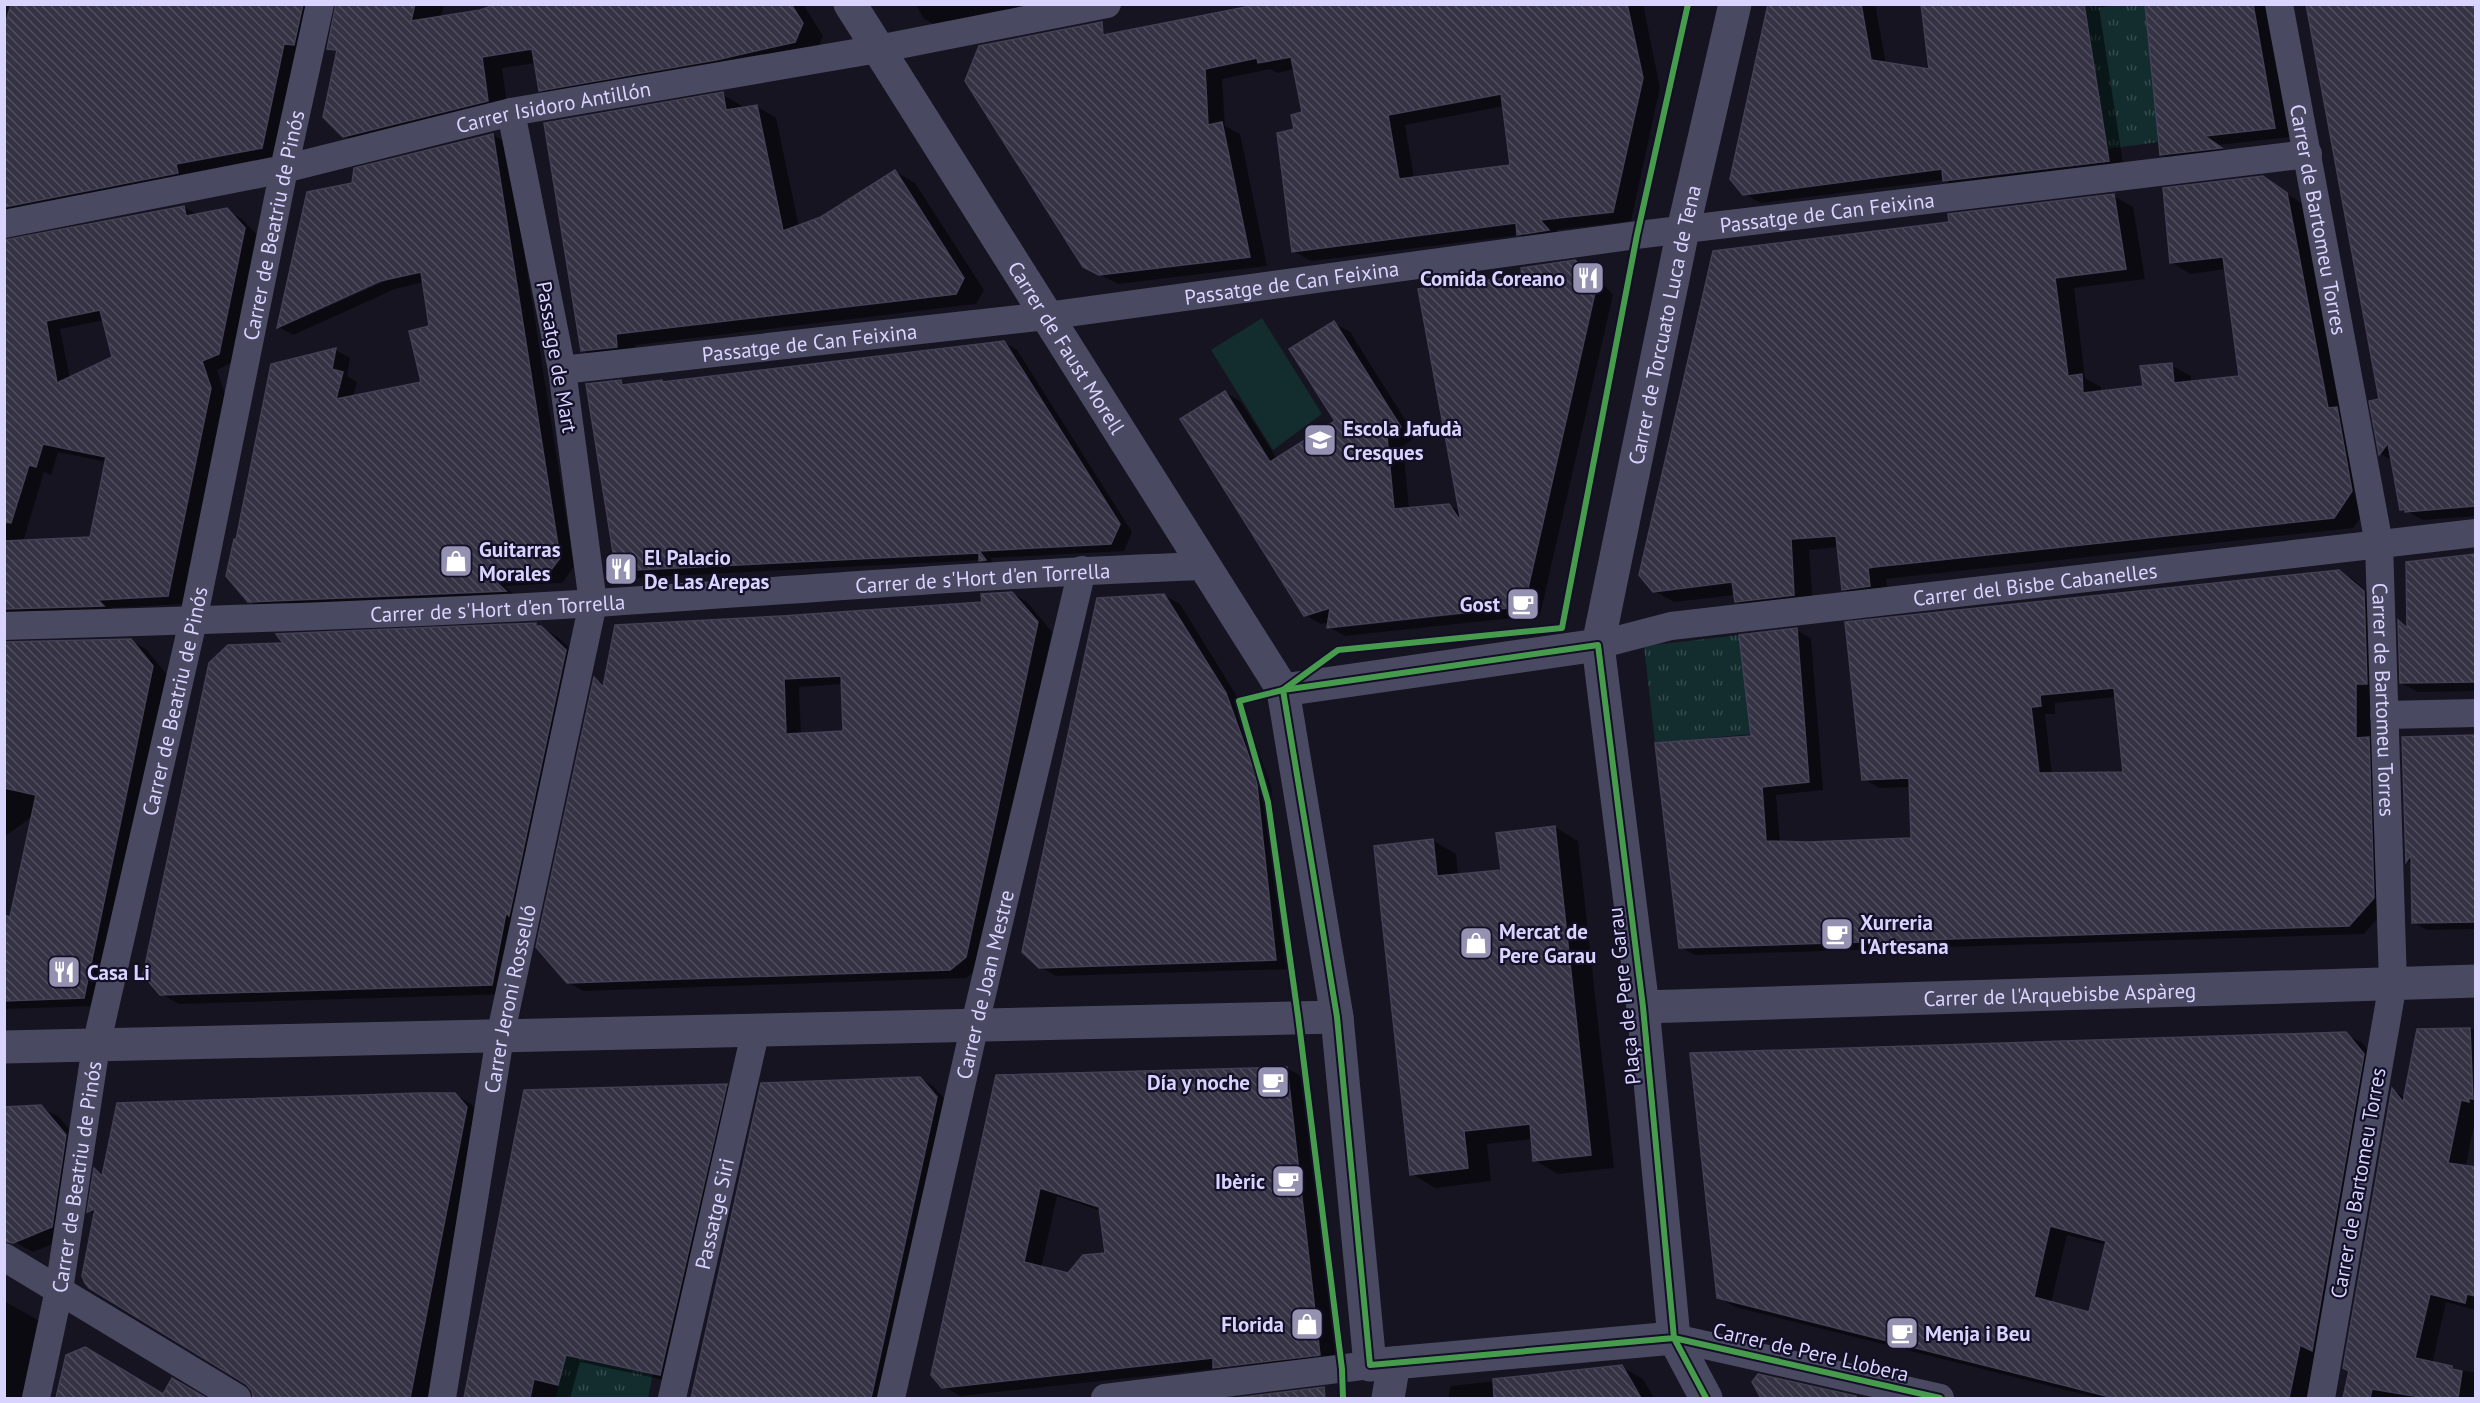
<svg xmlns="http://www.w3.org/2000/svg" width="2480" height="1403" font-family="'PT Sans',sans-serif">
	<defs>
		<pattern id="grass-tufts" width="24" height="20" patternUnits="userSpaceOnUse" patternTransform="scale(1.5)"><rect width="24" height="20" fill="#132c2d"/><path d="M3 7l-1-3M5 7V3M7 7l1-3M15 17l-1-3M17 17v-4M19 17l1-3" fill="none" stroke="#354a4c"/></pattern>
		<pattern id="building-back-hatch" width="6" height="6" patternUnits="userSpaceOnUse" patternTransform="scale(1.5)"><rect width="6" height="6" fill="#343243"/><path d="M-1 5l2 2M0 0l6 6M5-1l2 2" fill="none" stroke="#514f5f"/></pattern>
	</defs>
	<rect width="100%" height="100%" fill="#161421"/>
	<g fill="url(#grass-tufts)">
		<path d="M 2084,5 L 2145,5 L 2158,142 L 2107,149 Z"/>
		<path d="M 1739,635 L 1751,734 L 1655,743 L 1644,646 Z"/>
		<path d="M 566,1355 L 653,1373 L 648,1398 L 556,1398 Z"/>
	</g>
	<path fill="#132c2d" d="M 1262,318 L 1322,414 L 1273,450 L 1211,350 Z"/>
	<g fill="#0007" fill-rule="evenodd">
		<path d="M 221,4 L 310,4 L 278,156 L 191,173 L 193,181 L 4,219 L 4,33 Z"/>
		<path d="M 348,4 L 444,4 L 441,18 L 527,4 L 803,4 L 823,36 L 816,53 L 561,102 L 540,90 L 536,63 L 502,68 L 508,112 L 365,148 L 344,136 Z"/>
		<path d="M 916,4 L 1054,4 L 940,28 L 923,18 Z"/>
		<path d="M 1268,4 L 1643,4 L 1660,88 L 1631,221 L 1556,230 L 1565,240 L 1536,244 L 1520,235 L 1311,261 L 1293,251 L 1304,113 L 1295,69 L 1277,73 L 1270,69 L 1222,79 L 1225,126 L 1240,134 L 1267,266 L 1118,284 L 1084,266 L 967,81 ZM 1504,106 L 1511,166 L 1414,178 L 1405,125 Z"/>
		<path d="M 1769,4 L 1875,4 L 1886,64 L 1930,70 L 1922,4 L 2117,4 L 2099,8 L 2124,170 L 1961,190 L 1944,180 L 1761,203 L 1744,194 Z"/>
		<path d="M 2147,4 L 2266,4 L 2291,137 L 2218,145 L 2235,157 L 2177,164 L 2161,154 Z"/>
		<path d="M 2308,4 L 2476,4 L 2476,516 L 2423,520 L 2402,509 L 2393,461 L 2381,454 L 2371,402 L 2381,400 Z"/>
		<path d="M 722,94 L 742,106 L 743,109 L 756,106 L 776,118 L 799,227 L 822,218 L 896,172 L 915,183 L 984,290 L 976,304 L 635,345 L 637,358 L 603,362 L 583,350 Z"/>
		<path d="M 493,135 L 507,143 L 574,566 L 562,583 L 505,586 L 518,599 L 264,609 L 249,601 L 237,541 L 272,365 L 336,350 L 350,358 L 347,376 L 357,382 L 353,398 L 423,383 L 431,327 L 424,282 L 395,289 L 293,335 L 279,327 L 385,179 ZM 386,277 L 388,280 L 295,321 L 295,318 Z"/>
		<path d="M 2262,178 L 2306,206 L 2371,503 L 2353,528 L 1894,578 L 1886,579 L 1888,597 L 1862,600 L 1843,589 L 1839,547 L 1809,550 L 1813,606 L 1755,612 L 1736,601 L 1735,595 L 1674,602 L 1654,591 L 1950,223 L 2114,196 L 2133,207 L 2145,279 L 2074,288 L 2085,378 L 2101,387 L 2101,393 L 2145,387 L 2171,365 L 2191,376 L 2191,382 L 2240,377 L 2226,269 L 2190,274 L 2171,262 Z"/>
		<path d="M 184,207 L 198,215 L 226,210 L 242,219 L 259,237 L 233,362 L 217,370 L 226,397 L 183,604 L 111,608 L 117,614 L 4,627 L 4,254 ZM 104,320 L 113,358 L 70,379 L 60,329 ZM 58,452 L 107,462 L 92,538 L 23,542 L 44,472 L 51,475 Z"/>
		<path d="M 1575,262 L 1592,271 L 1613,295 L 1540,615 L 1345,636 L 1329,627 L 1330,622 L 1321,624 L 1305,615 L 1225,392 L 1241,402 L 1277,459 L 1338,421 L 1334,323 L 1350,332 L 1416,437 L 1403,446 L 1409,509 L 1449,505 L 1461,512 L 1523,277 ZM 1531,604 L 1531,607 L 1345,627 L 1345,624 Z"/>
		<path d="M 1004,342 L 1017,350 L 1132,532 L 1124,551 L 990,558 L 997,567 L 994,567 L 981,560 L 630,578 L 617,570 L 621,382 L 628,386 L 665,384 Z"/>
		<path d="M 2476,555 L 2476,691 L 2418,692 L 2401,683 L 2400,623 L 2409,628 L 2408,563 Z"/>
		<path d="M 2339,571 L 2354,580 L 2378,601 L 2370,692 L 2371,740 L 2383,747 L 2388,906 L 2364,934 L 1695,955 L 1680,947 L 1752,737 L 1796,630 L 1811,638 L 1823,790 L 1776,795 L 1780,843 L 1913,840 L 1911,787 L 1879,788 L 1864,779 L 1847,624 ZM 2116,697 L 2124,774 L 2052,775 L 2045,714 L 2055,714 L 2055,703 Z"/>
		<path d="M 1012,593 L 1027,602 L 1052,632 L 981,966 L 966,978 L 583,991 L 568,982 L 595,680 L 605,686 L 782,617 L 983,603 ZM 843,684 L 845,732 L 801,735 L 799,687 Z"/>
		<path d="M 1164,595 L 1180,604 L 1241,703 L 1271,786 L 1291,969 L 1056,976 L 1040,967 Z"/>
		<path d="M 536,624 L 559,638 L 583,662 L 509,994 L 179,1004 L 161,994 Z"/>
		<path d="M 130,640 L 146,649 L 168,676 L 99,1006 L 4,1009 L 4,923 L 9,931 L 33,816 L 4,837 L 4,643 Z"/>
		<path d="M 2476,737 L 2476,929 L 2427,930 L 2413,922 L 2413,864 L 2407,861 L 2403,738 Z"/>
		<path d="M 1555,827 L 1578,841 L 1614,1168 L 1558,1174 L 1534,1160 L 1532,1139 L 1487,1144 L 1491,1181 L 1435,1188 L 1412,1174 L 1432,840 L 1456,854 L 1458,875 L 1502,871 Z"/>
		<path d="M 2476,1029 L 2476,1117 L 2465,1168 L 2476,1170 L 2476,1310 L 2446,1302 L 2432,1364 L 2476,1373 L 2476,1398 L 2345,1398 L 2393,1090 L 2405,1098 L 2418,1031 Z"/>
		<path d="M 2345,1034 L 2362,1043 L 2380,1065 L 2307,1398 L 2098,1398 L 1735,1307 L 1718,1297 ZM 2067,1235 L 2106,1245 L 2090,1314 L 2051,1303 Z"/>
		<path d="M 1287,1068 L 1304,1078 L 1336,1356 L 960,1396 L 943,1386 L 997,1076 ZM 1057,1196 L 1101,1211 L 1106,1254 L 1069,1275 L 1041,1268 Z"/>
		<path d="M 920,1078 L 934,1087 L 951,1106 L 887,1398 L 691,1398 L 762,1084 Z"/>
		<path d="M 726,1085 L 740,1093 L 674,1382 L 580,1362 L 570,1398 L 465,1398 L 526,1091 Z"/>
		<path d="M 455,1094 L 471,1104 L 483,1118 L 428,1398 L 255,1398 L 253,1390 L 95,1215 L 89,1211 L 95,1170 L 104,1175 Z"/>
		<path d="M 40,1107 L 59,1117 L 83,1146 L 70,1237 L 33,1252 L 4,1236 Z"/>
		<path d="M 4,1301 L 40,1321 L 24,1398 L 4,1398 Z"/>
		<path d="M 67,1356 L 163,1396 L 173,1380 L 204,1398 L 58,1398 Z"/>
		<path d="M 1622,1367 L 1643,1379 L 1654,1398 L 1448,1398 L 1451,1386 Z"/>
		<path d="M 1759,1376 L 1860,1398 L 1763,1398 L 1754,1382 Z"/>
	</g>
	<g fill="url(#building-back-hatch)" stroke="#433f54" stroke-width="1.5" fill-rule="evenodd">
		<path d="M 11,4 L 303,4 L 294,45 L 284,44 L 262,148 L 176,164 L 178,173 L 4,207 L 4,29 Z"/>
		<path d="M 336,4 L 415,4 L 411,21 L 480,10 L 497,4 L 791,4 L 803,23 L 795,42 L 716,60 L 539,91 L 532,49 L 482,57 L 488,101 L 343,137 L 323,117 L 337,50 L 327,49 Z"/>
		<path d="M 1261,4 L 1627,4 L 1643,78 L 1613,212 L 1540,220 L 1549,230 L 1517,235 L 1516,223 L 1292,252 L 1277,133 L 1294,129 L 1291,115 L 1302,112 L 1291,57 L 1258,63 L 1257,58 L 1205,69 L 1208,125 L 1222,122 L 1250,257 L 1099,275 L 1083,267 L 965,81 L 979,46 L 1102,22 L 1103,35 ZM 1501,94 L 1510,165 L 1399,179 L 1388,115 Z"/>
		<path d="M 1768,4 L 1861,4 L 1871,60 L 1929,69 L 1921,4 L 2084,4 L 2109,161 L 1943,181 L 1942,169 L 1743,195 L 1730,179 Z"/>
		<path d="M 2145,4 L 2253,4 L 2275,128 L 2205,136 L 2222,148 L 2160,155 Z"/>
		<path d="M 2306,4 L 2475,4 L 2475,506 L 2405,512 L 2405,509 L 2400,510 L 2388,443 L 2379,455 L 2369,401 L 2379,399 Z"/>
		<path d="M 723,92 L 726,110 L 757,105 L 783,231 L 821,217 L 895,170 L 964,278 L 956,294 L 616,334 L 617,347 L 581,351 L 544,123 Z"/>
		<path d="M 493,134 L 560,558 L 547,575 L 493,579 L 506,591 L 248,602 L 226,576 L 234,539 L 236,540 L 271,364 L 336,348 L 332,369 L 343,372 L 336,399 L 421,382 L 409,331 L 429,326 L 421,272 L 380,281 L 277,328 L 307,192 L 352,183 L 354,168 Z"/>
		<path d="M 2263,176 L 2287,193 L 2328,408 L 2337,407 L 2352,491 L 2334,518 L 1874,567 L 1868,568 L 1870,586 L 1842,590 L 1836,536 L 1791,539 L 1794,595 L 1735,602 L 1732,582 L 1653,592 L 1639,575 L 1713,251 L 1949,222 L 1948,214 L 2114,194 L 2126,269 L 2055,278 L 2068,376 L 2082,374 L 2083,393 L 2143,386 L 2140,366 L 2172,363 L 2174,383 L 2239,376 L 2223,257 L 2170,263 L 2163,188 Z"/>
		<path d="M 184,206 L 186,216 L 227,208 L 245,228 L 219,354 L 202,361 L 211,388 L 168,596 L 98,600 L 104,606 L 4,609 L 4,541 L 90,537 L 106,457 L 43,444 L 36,467 L 29,465 L 11,523 L 4,522 L 4,240 ZM 100,310 L 112,357 L 57,383 L 46,321 Z"/>
		<path d="M 1575,260 L 1597,284 L 1524,606 L 1327,628 L 1330,608 L 1304,616 L 1180,419 L 1225,391 L 1270,462 L 1335,421 L 1289,349 L 1334,321 L 1401,427 L 1387,437 L 1394,509 L 1449,504 L 1461,522 L 1418,289 L 1522,276 L 1521,268 Z"/>
		<path d="M 1004,341 L 1120,524 L 1111,544 L 979,551 L 986,560 L 979,561 L 979,553 L 616,571 L 586,384 L 621,380 L 622,385 L 662,380 L 662,382 Z"/>
		<path d="M 2475,554 L 2475,682 L 2400,683 L 2398,620 L 2407,628 L 2406,562 Z"/>
		<path d="M 2339,570 L 2364,591 L 2367,684 L 2356,684 L 2356,738 L 2369,737 L 2374,898 L 2349,926 L 1679,948 L 1655,743 L 1751,736 L 1739,635 L 1797,628 L 1809,782 L 1762,787 L 1766,841 L 1808,842 L 1911,838 L 1909,778 L 1862,780 L 1845,622 ZM 2114,688 L 2123,772 L 2039,773 L 2031,707 L 2041,706 L 2040,695 Z"/>
		<path d="M 1012,592 L 1038,622 L 966,957 L 950,970 L 567,983 L 536,947 L 594,677 L 603,687 L 615,625 L 782,616 L 982,602 L 981,594 ZM 841,676 L 843,731 L 786,734 L 784,679 Z"/>
		<path d="M 1164,594 L 1226,693 L 1256,776 L 1276,960 L 1039,968 L 1022,952 L 1097,598 Z"/>
		<path d="M 536,623 L 536,626 L 541,626 L 566,650 L 509,916 L 506,913 L 492,985 L 160,995 L 143,975 L 209,663 L 228,645 L 283,643 L 276,634 Z"/>
		<path d="M 131,639 L 153,666 L 84,998 L 4,1001 L 4,915 L 10,917 L 36,795 L 4,788 L 4,642 Z"/>
		<path d="M 2475,735 L 2475,922 L 2412,923 L 2411,855 L 2406,862 L 2402,737 Z"/>
		<path d="M 1555,826 L 1591,1155 L 1533,1161 L 1530,1124 L 1464,1131 L 1468,1168 L 1410,1175 L 1374,846 L 1433,839 L 1437,876 L 1501,870 L 1496,833 Z"/>
		<path d="M 2470,1028 L 2473,1099 L 2469,1098 L 2469,1102 L 2461,1100 L 2448,1163 L 2475,1167 L 2475,1296 L 2467,1294 L 2465,1303 L 2430,1294 L 2415,1358 L 2452,1366 L 2452,1369 L 2462,1371 L 2458,1398 L 2426,1398 L 2372,1389 L 2370,1398 L 2343,1398 L 2349,1371 L 2343,1368 L 2392,1088 L 2403,1102 L 2417,1029 Z"/>
		<path d="M 2346,1032 L 2364,1054 L 2312,1351 L 2300,1345 L 2289,1398 L 2114,1398 L 1717,1298 L 1690,1053 ZM 2050,1226 L 2106,1241 L 2089,1312 L 2034,1297 Z"/>
		<path d="M 1287,1067 L 1320,1355 L 1213,1368 L 1213,1358 L 942,1388 L 931,1375 L 996,1075 ZM 1040,1188 L 1099,1207 L 1105,1253 L 1083,1255 L 1068,1273 L 1024,1262 Z"/>
		<path d="M 920,1077 L 937,1097 L 871,1398 L 691,1398 L 761,1083 Z"/>
		<path d="M 727,1084 L 660,1375 L 566,1355 L 558,1385 L 534,1379 L 530,1398 L 464,1398 L 524,1090 Z"/>
		<path d="M 421,1093 L 455,1093 L 467,1107 L 410,1398 L 253,1398 L 252,1391 L 246,1384 L 89,1288 L 85,1283 L 82,1276 L 95,1209 L 87,1212 L 94,1168 L 102,1176 L 117,1103 Z"/>
		<path d="M 41,1105 L 66,1135 L 52,1227 L 13,1243 L 4,1241 L 4,1107 Z"/>
		<path d="M 85,1347 L 163,1394 L 172,1378 L 206,1398 L 56,1398 L 66,1355 Z"/>
		<path d="M 1622,1365 L 1641,1398 L 1494,1398 L 1493,1379 Z"/>
		<path d="M 1758,1374 L 1856,1396 L 1856,1398 L 1761,1398 L 1752,1382 Z"/>
		<path d="M 1324,1387 L 1325,1398 L 1235,1398 Z"/>
	</g>
	<g fill="none" stroke-linecap="round" stroke-linejoin="round">
		<g stroke="#4a4962" stroke-width="28">
			<path id="s1" d="M 2279,4 L 2379,544 L 2393,983 L 2321,1398"/>
			<path id="s2" d="M 4,224 L 284,169 L 511,112 L 878,49 L 1107,4"/>
			<path id="s3" d="M 562,370 L 1046,316 L 1637,235 L 2308,154"/>
			<path id="s4" d="M 4,626 C 201,620 399,615 596,603 C 798,590 1001,573 1204,566"/>
			<path id="s5" d="M 1598,645 L 1671,626 L 2476,533"/>
			<path d="M 2384,715 L 2476,713"/>
			<path d="M 4,1257 L 237,1398"/>
			<path d="M 1674,1338 L 1940,1398"/>
			<path id="s6" d="M 36,1398 L 59,1290 L 96,1046 L 193,621 L 284,169 L 320,4"/>
			<path id="s7" d="M 442,1398 L 500,1037 L 593,603 L 562,370 L 511,112"/>
			<path id="s8" d="M 672,1398 L 756,1029"/>
			<path id="s9" d="M 891,1398 L 975,1024 L 1082,570"/>
			<path d="M 1105,1398 L 1370,1365"/>
		</g>
		<g stroke="#4a4962" stroke-width="33">
			<path id="s10" d="M 850,4 L 1283,690"/>
			<path id="s11" d="M 1598,645 L 1683,230 L 1735,4"/>
			<path id="s12" d="M 1643,1007 L 2476,981"/>
			<path d="M 4,1047 L 1337,1017"/>
			<path d="M 1674,1338 L 1370,1365 L 1337,1017 L 1283,690 L 1598,645 L 1643,1007 L 1674,1338 L 1706,1398"/>
			<path d="M 1388,1398 L 1394,1363"/>
		</g>
		<defs>
			<g id="cycleway">
				<path d="M 1343,1398 L 1342,1369 L 1298,1016 L 1268,802 L 1239,701 L 1283,690 L 1338,650 L 1562,628 L 1637,235 L 1688,4"/>
				<path d="M 1706,1398 L 1674,1338 L 1643,1007 L 1598,645 L 1283,690 L 1337,1017 L 1370,1365 L 1674,1338 L 1940,1398"/>
			</g>
		</defs>
		<use href="#cycleway" stroke="#130f26" stroke-width="10"/>
		<use href="#cycleway" stroke="#469c4c" stroke-width="6"/>
	</g>
	<defs>
		<symbol id="restaurant-square" viewBox="-11 -11 22 22"><rect x="-9" y="-9" width="18" height="18" rx="4" fill="#9591b1" stroke="#130f26"/><path d="M-5-6h1v4h1v-4h1v4h1v-4h1v5L-1.5 .5V6h-2V.5L-5-1ZM5-6V6H3V1.5H1.5Q1.5-4 5-6Z" fill="#fff"/></symbol>
		<symbol id="school-square" viewBox="-11 -11 22 22"><rect x="-9" y="-9" width="18" height="18" rx="4" fill="#9591b1" stroke="#130f26"/><path d="M0-5L7-2L0 1L-7-2ZM-4 1L0 2.5L4 1V4Q0 6-4 4Z" fill="#fff"/></symbol>
		<symbol id="shop-square" viewBox="-11 -11 22 22"><rect x="-9" y="-9" width="18" height="18" rx="4" fill="#9591b1" stroke="#130f26"/><path d="M-5-2.5h2.3a2.7 3.5 0 0 1 5.4 0H5L5.5 6h-11ZM-1.5-2.5h3a1.5 2.3 0 0 0-3 0Z" fill="#fff"/></symbol>
		<symbol id="cafe-square" viewBox="-11 -11 22 22"><rect x="-9" y="-9" width="18" height="18" rx="4" fill="#9591b1" stroke="#130f26"/><path d="M-5.5-4.5H6V0H3Q3 3.5 0 3.5H-2.5Q-5.5 3.5-5.5 0ZM3-3.2v2h1.7v-2ZM-6 4.5H4V6H-6Z" fill="#fff"/></symbol>
	</defs>
	<g fill-rule="evenodd">
		<use href="#restaurant-square" x="1569" y="259" width="38" height="38"/>
		<use href="#school-square" x="1301" y="421" width="38" height="38"/>
		<use href="#shop-square" x="437" y="542" width="38" height="38"/>
		<use href="#restaurant-square" x="602" y="550" width="38" height="38"/>
		<use href="#cafe-square" x="1504" y="585" width="38" height="38"/>
		<use href="#cafe-square" x="1818" y="915" width="38" height="38"/>
		<use href="#shop-square" x="1457" y="924" width="38" height="38"/>
		<use href="#restaurant-square" x="45" y="953" width="38" height="38"/>
		<use href="#cafe-square" x="1254" y="1063" width="38" height="38"/>
		<use href="#cafe-square" x="1269" y="1162" width="38" height="38"/>
		<use href="#shop-square" x="1288" y="1305" width="38" height="38"/>
		<use href="#cafe-square" x="1883" y="1314" width="38" height="38"/>
	</g>
	<g text-anchor="middle" dominant-baseline="central" stroke-width="4.5" stroke-linejoin="round" paint-order="stroke">
		<g font-size="21" fill="#d9d4ff" stroke="#130f26">
			<text stroke="none"><textPath href="#s2" startOffset="562">Carrer Isidoro Antillón</textPath></text>
			<text stroke="none"><textPath href="#s3" startOffset="1275">Passatge de Can Feixina</textPath></text>
			<text stroke="none"><textPath href="#s1" startOffset="219">Carrer de Bartomeu Torres</textPath></text>
			<text stroke="none"><textPath href="#s6" startOffset="1197">Carrer de Beatriu de Pinós</textPath></text>
			<text stroke="none"><textPath href="#s3" startOffset="735">Passatge de Can Feixina</textPath></text>
			<text stroke="none"><textPath href="#s11" startOffset="327">Carrer de Torcuato Luca de Tena</textPath></text>
			<text stroke="none"><textPath href="#s3" startOffset="249">Passatge de Can Feixina</textPath></text>
			<text stroke="none"><textPath href="#s10" startOffset="406">Carrer de Faust Morell</textPath></text>
			<text transform="translate(557 357) rotate(80)">Passatge de Mart</text>
			<text stroke="none"><textPath href="#s4" startOffset="980">Carrer de s'Hort d'en Torrella</textPath></text>
			<text stroke="none"><textPath href="#s5" startOffset="442">Carrer del Bisbe Cabanelles</textPath></text>
			<text stroke="none"><textPath href="#s4" startOffset="494">Carrer de s'Hort d'en Torrella</textPath></text>
			<text stroke="none"><textPath href="#s1" startOffset="705">Carrer de Bartomeu Torres</textPath></text>
			<text stroke="none"><textPath href="#s6" startOffset="711">Carrer de Beatriu de Pinós</textPath></text>
			<text stroke="none"><textPath href="#s9" startOffset="424">Carrer de Joan Mestre</textPath></text>
			<text stroke="none"><textPath href="#s12" startOffset="417">Carrer de l'Arquebisbe Aspàreg</textPath></text>
			<text transform="translate(1624 996) rotate(-96)">Plaça de Pere Garau</text>
			<text stroke="none"><textPath href="#s7" startOffset="405">Carrer Jeroni Rosselló</textPath></text>
			<text stroke="none"><textPath href="#s6" startOffset="225">Carrer de Beatriu de Pinós</textPath></text>
			<text transform="translate(2358 1183) rotate(-80)">Carrer de Bartomeu Torres</text>
			<text stroke="none"><textPath href="#s8" startOffset="189">Passatge Siri</textPath></text>
			<text transform="translate(1811 1352) rotate(13)">Carrer de Pere Llobera</text>
		</g>
		<g font-size="21" font-weight="bold" fill="#d9d4ff" stroke="#130f26" text-anchor="start">
			<text x="1565" y="278" text-anchor="end">Comida Coreano</text>
			<text x="1343" y="428">Escola Jafudà<tspan x="1343" dy="24">Cresques</tspan></text>
			<text x="479" y="549">Guitarras<tspan x="479" dy="24">Morales</tspan></text>
			<text x="644" y="557">El Palacio<tspan x="644" dy="24">De Las Arepas</tspan></text>
			<text x="1500" y="604" text-anchor="end">Gost</text>
			<text x="1860" y="922">Xurreria<tspan x="1860" dy="24">l'Artesana</tspan></text>
			<text x="1499" y="931">Mercat de<tspan x="1499" dy="24">Pere Garau</tspan></text>
			<text x="87" y="972">Casa Li</text>
			<text x="1250" y="1082" text-anchor="end">Día y noche</text>
			<text x="1265" y="1181" text-anchor="end">Ibèric</text>
			<text x="1284" y="1324" text-anchor="end">Florida</text>
			<text x="1925" y="1333">Menja i Beu</text>
		</g>
	</g>
	<rect width="2480" height="1403" fill="none" stroke="#d9d4ff" stroke-width="12"/>
</svg>
